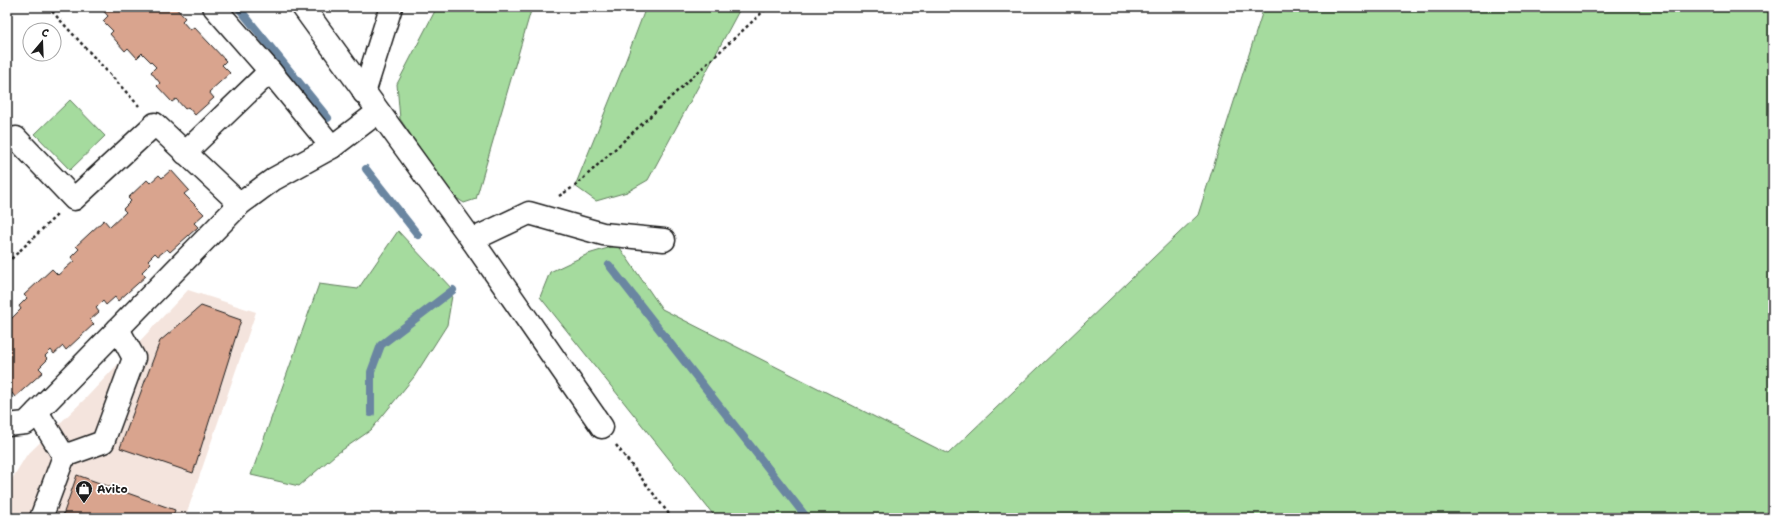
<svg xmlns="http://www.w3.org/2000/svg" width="1780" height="525" font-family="'Shantell Sans',sans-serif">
	<rect width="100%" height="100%" fill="#fff"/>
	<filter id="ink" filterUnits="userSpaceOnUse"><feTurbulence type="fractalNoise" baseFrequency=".025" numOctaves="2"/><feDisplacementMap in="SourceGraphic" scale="8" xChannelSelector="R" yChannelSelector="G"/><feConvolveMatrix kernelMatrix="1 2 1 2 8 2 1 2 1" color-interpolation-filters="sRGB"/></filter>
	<g filter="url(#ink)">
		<path fill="#f4e4dd" d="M 188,290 L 256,312 L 185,518 L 7,518 L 7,487 L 26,456 L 86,398 Z"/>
		<g fill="#a5db9e" stroke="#607c5d">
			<path d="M 437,7 L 532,7 L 476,199 L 464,203 L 452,195 L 400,119 L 397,84 Z"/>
			<path d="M 646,7 L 741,7 L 648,180 L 627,192 L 596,201 L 575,186 L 624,65 Z"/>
			<path d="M 1264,7 L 1773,7 L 1773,518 L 716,518 L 540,297 L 550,272 L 588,254 L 618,245 L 662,309 L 948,454 L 1198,215 Z"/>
			<path d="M 70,100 L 105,136 L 70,170 L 35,134 Z"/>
			<path d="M 398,231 L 453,290 L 447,325 L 414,377 L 371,430 L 335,455 L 299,486 L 251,475 L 319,284 L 358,289 Z"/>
		</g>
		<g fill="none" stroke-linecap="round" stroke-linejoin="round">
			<g stroke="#6b86a1" stroke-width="8">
				<path d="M 238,7 L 328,118"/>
				<path d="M 366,169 L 418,235"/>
				<path d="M 609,265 L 807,518"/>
				<path d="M 371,413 L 371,372 L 381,345 L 453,290"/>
			</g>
		</g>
		<g fill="#d9a48e" stroke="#1c1c1c">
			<path d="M 100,7 L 175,7 L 185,18 L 182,21 L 190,30 L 194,27 L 226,61 L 222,65 L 230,73 L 209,92 L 214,98 L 195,115 L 188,107 L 185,109 L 176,99 L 172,102 L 157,86 L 160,83 L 151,72 L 156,67 L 142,53 L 137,58 L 128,48 L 125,51 L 110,34 L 113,31 L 103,21 L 108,16 Z"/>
			<path d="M 171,170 L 189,190 L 184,194 L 204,214 L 194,223 L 198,227 L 170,252 L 167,249 L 158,256 L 155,253 L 148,260 L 151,263 L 142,272 L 146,276 L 118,301 L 115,297 L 106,305 L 103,301 L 96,308 L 99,312 L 90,320 L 94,324 L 66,350 L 63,346 L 54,354 L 51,350 L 45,356 L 48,359 L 39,368 L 43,372 L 15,397 L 12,393 L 7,398 L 7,323 L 21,309 L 19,306 L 27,298 L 24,295 L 52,269 L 58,275 L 74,261 L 71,257 L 79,249 L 76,246 L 104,220 L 110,227 L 126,212 L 123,209 L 131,201 L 128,198 L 147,180 L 150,183 L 159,175 L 162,178 Z"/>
			<path d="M 201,306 L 241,320 L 193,473 L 120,448 L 160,341 Z"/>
			<path d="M 77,475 L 175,510 L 172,518 L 62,518 Z"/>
		</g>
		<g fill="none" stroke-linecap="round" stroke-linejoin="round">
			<defs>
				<g id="minor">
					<path d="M 214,7 L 270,71 L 332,147"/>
					<path d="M 303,7 L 472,240 L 602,427"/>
					<path d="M 364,93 L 391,7"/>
					<path d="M 16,138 L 74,199 L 155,124 L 240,204"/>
					<path d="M 185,153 L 270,71"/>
					<path d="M 472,240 L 529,213 L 603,234 L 664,240"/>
					<path d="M 37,412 L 64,456 L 41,518"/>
					<path d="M 7,425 L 26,423 L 240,204 L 274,179 L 332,147 L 378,112"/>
					<path d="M 64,456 L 103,442 L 134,358 L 118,329"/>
				</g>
			</defs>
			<use href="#minor" stroke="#1c1c1c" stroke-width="25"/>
			<g stroke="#1c1c1c" stroke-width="2.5" stroke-dasharray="3 3" stroke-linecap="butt">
				<path d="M 48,7 L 139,106"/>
				<path d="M 559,196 L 575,186 L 768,7"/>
				<path d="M 7,263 L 57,215"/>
				<path d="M 616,445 L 672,518"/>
			</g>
			<use href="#minor" stroke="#fff" stroke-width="22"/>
		</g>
	</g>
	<defs>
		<symbol id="shop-pin" viewBox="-11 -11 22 30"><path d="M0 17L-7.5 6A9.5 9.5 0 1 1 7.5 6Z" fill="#1c1c1c" stroke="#fff"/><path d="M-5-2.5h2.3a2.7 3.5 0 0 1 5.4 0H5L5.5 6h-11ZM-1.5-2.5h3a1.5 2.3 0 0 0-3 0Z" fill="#fff"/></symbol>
	</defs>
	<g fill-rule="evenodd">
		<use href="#shop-pin" x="74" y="479" width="20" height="27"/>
	</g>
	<g text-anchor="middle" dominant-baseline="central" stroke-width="3.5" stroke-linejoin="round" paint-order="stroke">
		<g font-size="11" font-weight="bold" fill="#1c1c1c" stroke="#fff" text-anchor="start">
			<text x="97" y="489">Avito</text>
		</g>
	</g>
	<rect width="1780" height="525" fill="none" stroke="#fff" stroke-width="24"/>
	<rect x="12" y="12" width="1756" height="501" fill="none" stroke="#1c1c1c" stroke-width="1.5" filter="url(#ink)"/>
	<g transform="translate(42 42) rotate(19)"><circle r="19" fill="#ffffff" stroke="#a4a4a4"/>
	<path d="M0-3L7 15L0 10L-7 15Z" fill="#1c1c1c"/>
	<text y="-6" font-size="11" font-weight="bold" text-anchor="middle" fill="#1c1c1c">С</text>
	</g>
</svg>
